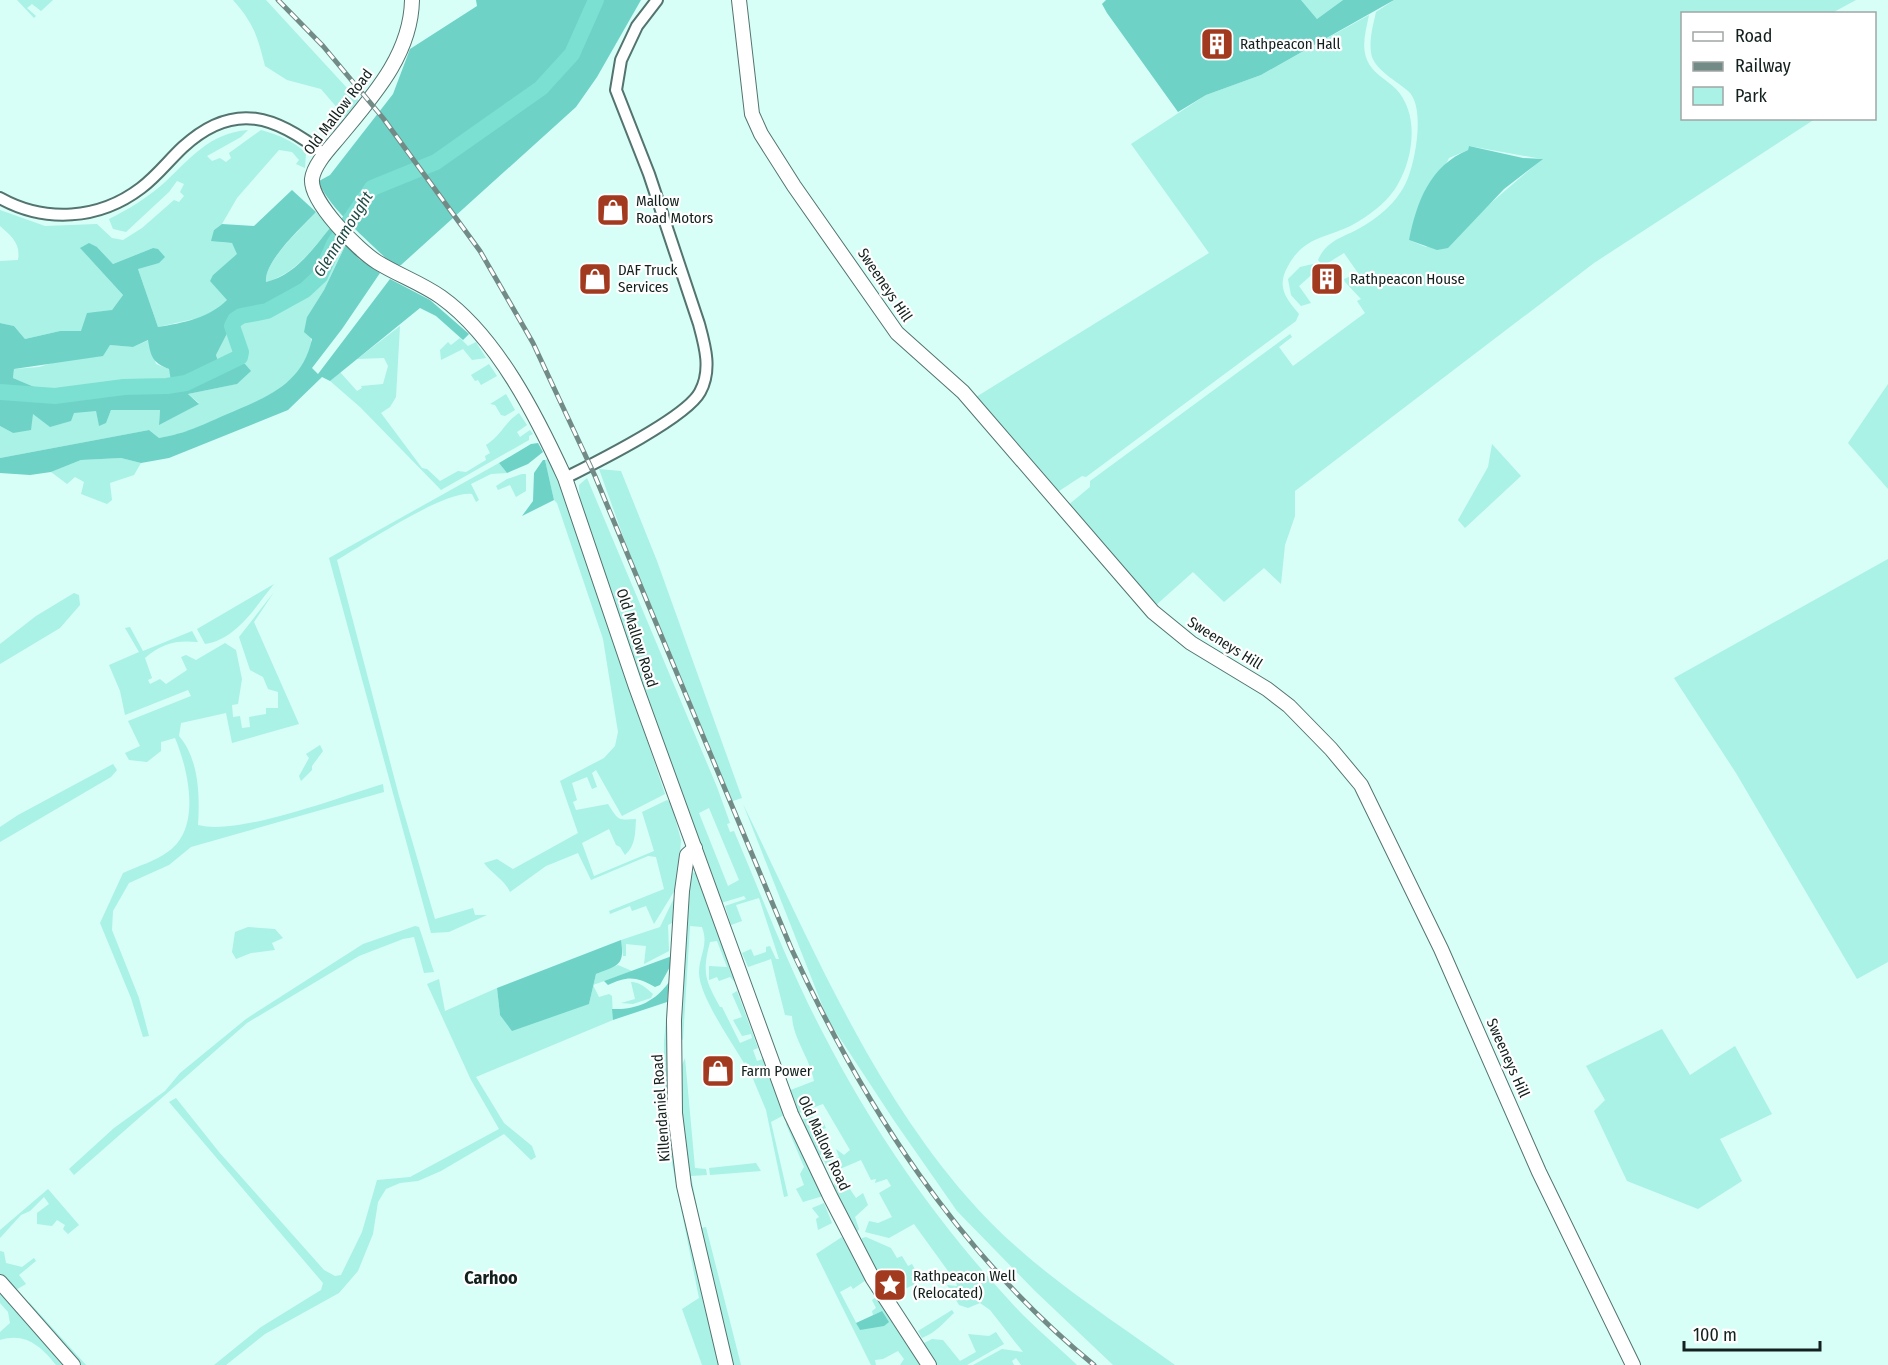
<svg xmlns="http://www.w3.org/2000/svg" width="1888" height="1365" font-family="'Fira Sans Condensed',sans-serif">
	<rect width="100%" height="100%" fill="#d8fef8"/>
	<g fill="#aaf1e6" fill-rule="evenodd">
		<path d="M 17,0 L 53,0 L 41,11 L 32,4 L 27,8 L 36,16 L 34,18 Z"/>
		<path d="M 233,0 L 266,0 L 359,101 L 345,117 L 321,89 L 287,80 L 265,66 C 258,37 253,22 233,0 Z"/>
		<path d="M 1301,0 L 1343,0 L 1317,19 Z"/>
		<path d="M 1394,0 L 1856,0 L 1832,13 L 1682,14 L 1682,118 L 1815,119 L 1594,263 L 1295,491 L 1295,516 L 1285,545 L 1281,584 L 1264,568 L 1224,602 L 1193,572 L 1155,606 L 1126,569 L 1067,506 L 1090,487 L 1090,481 L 1290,334 L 1292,337 L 1279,347 L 1293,366 L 1365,313 L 1357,301 L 1361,299 L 1345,282 L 1344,279 L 1358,273 L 1344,253 L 1323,266 L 1318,260 C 1327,240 1342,238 1360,228 C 1381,216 1401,199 1409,175 C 1416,157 1425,105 1408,91 C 1398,82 1377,71 1372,57 C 1368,42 1373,26 1376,12 ZM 1469,146 L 1542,159 L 1485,208 L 1426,247 L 1409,240 L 1449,158 L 1468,150 Z"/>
		<path d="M 1369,15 C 1366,30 1361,46 1367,60 C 1372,73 1387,80 1396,89 C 1419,113 1414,156 1398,184 C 1390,199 1374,212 1359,221 C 1331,239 1306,233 1288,266 C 1276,287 1286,298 1299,314 L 1296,321 L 1086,477 L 1082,476 L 1056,493 L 976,397 L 1209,253 L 1131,144 L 1206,95 L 1261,75 Z"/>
		<path d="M 248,130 L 241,137 L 207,156 L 212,161 L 220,158 L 226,162 L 231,158 L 229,153 L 261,130 C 279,135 293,141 306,153 L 305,168 L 296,164 L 299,160 L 292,152 L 279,150 L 237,198 L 222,224 L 214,230 L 220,242 L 232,243 L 238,254 L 213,275 L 217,288 L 228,300 L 216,311 L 203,317 L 158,327 L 138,269 L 153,248 L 113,264 L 97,247 L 81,249 L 123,295 L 112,310 L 82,331 L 60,331 L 25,339 L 14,326 L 0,323 L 0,261 L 18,260 C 21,243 11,236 0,226 L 0,210 L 45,226 L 97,224 L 112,238 L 123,240 L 142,228 L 174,200 L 179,202 L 184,196 L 180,192 L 184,184 L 177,181 L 169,192 L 126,232 L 113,229 L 109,219 C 129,209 147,198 164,183 C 190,159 209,133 248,130 Z"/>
		<path d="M 316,212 L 330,228 C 312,250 295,274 266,282 C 264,261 302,228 316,212 Z"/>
		<path d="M 340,239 L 346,244 L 324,290 L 307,317 C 310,331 314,344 308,358 C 292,395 197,432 159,438 L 149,430 L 0,458 L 0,426 L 13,433 L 33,414 L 96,410 L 99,425 L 106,422 L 111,410 L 160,410 L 159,424 L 199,403 L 188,394 L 236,384 L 245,364 L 219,364 L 216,355 L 236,316 L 258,315 L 323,268 Z"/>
		<path d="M 1313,264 L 1317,270 L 1299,286 L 1311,303 L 1301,306 L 1291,295 L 1288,279 L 1300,267 Z"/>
		<path d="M 400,326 L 396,397 L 390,407 L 381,413 L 422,468 L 427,469 L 440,481 L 458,471 L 466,472 L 486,460 L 485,456 L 490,453 L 486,445 C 502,435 503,424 519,413 L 527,425 L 517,432 L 520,437 L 530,430 L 533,434 L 529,436 L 529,440 L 441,490 L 360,407 L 330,381 L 340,372 L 357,391 L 362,388 L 361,386 L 383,384 L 388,366 L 384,358 L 357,359 Z"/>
		<path d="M 460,338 L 468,346 L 476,342 L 486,358 L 472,360 L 463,349 L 441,360 L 440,350 L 448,342 L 451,345 Z"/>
		<path d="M 149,340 L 156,364 L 169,369 L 172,380 L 39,389 L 13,378 L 14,369 L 39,367 L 110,345 L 133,347 Z"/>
		<path d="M 489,364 L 497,376 L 481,385 L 478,380 L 475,381 L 471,375 Z"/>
		<path d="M 1888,384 L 1888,489 L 1848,443 Z"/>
		<path d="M 506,394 L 515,410 L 505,416 L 501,415 L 495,405 L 490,404 Z"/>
		<path d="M 1492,444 L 1521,476 L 1465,528 L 1458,520 L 1488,467 Z"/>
		<path d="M 121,458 L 141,463 L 134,475 L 110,483 L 112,500 L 107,504 L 81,494 L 84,482 L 75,477 L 67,484 L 51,472 L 81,460 Z"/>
		<path d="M 548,459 L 565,495 L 665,794 L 622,816 L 596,770 L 592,773 L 597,787 L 592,789 L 587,777 L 572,783 L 577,800 L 573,802 L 576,810 L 608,804 C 619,821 617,820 636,819 C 635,833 636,845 625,855 L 620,847 L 616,845 L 609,829 L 582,843 L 594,876 L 654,851 L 642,812 L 667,800 L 671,803 L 681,840 L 678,885 L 654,924 L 646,906 L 632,911 L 630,906 L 610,914 L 609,911 L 664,889 L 656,857 L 648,856 L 591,880 L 578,853 L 546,866 L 510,892 C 505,880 492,874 484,863 L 497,859 L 513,869 L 578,833 L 560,781 L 604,758 L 615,746 L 618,732 L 603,639 L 557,503 L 554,500 L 545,460 Z"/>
		<path d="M 499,463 L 507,473 L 491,474 L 471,484 L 479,500 L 476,502 L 472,494 C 444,490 365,544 337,560 L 399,796 L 435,919 L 473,908 L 475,915 L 487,915 L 449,932 L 431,933 L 329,558 Z"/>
		<path d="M 599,469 L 621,471 L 657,561 L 742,798 L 730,802 L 643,592 Z"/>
		<path d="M 522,474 L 526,474 L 526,491 L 516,497 L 510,485 L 498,490 L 496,486 L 507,479 Z"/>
		<path d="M 587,478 L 717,787 L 730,823 L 727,824 L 730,832 L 734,831 C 763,899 789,969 824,1035 C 873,1130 935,1220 1008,1299 C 1029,1323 1054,1343 1077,1365 L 1021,1365 L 1016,1358 L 1012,1361 L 1014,1365 L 973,1365 L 1002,1349 L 1023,1352 L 990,1310 L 980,1303 L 968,1308 L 959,1305 L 947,1285 L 957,1286 L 956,1282 L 914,1224 L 889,1238 L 865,1232 L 869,1221 L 878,1223 L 892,1217 L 879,1193 L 891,1186 L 887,1179 L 875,1183 L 876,1179 L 871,1180 L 861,1160 L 840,1169 L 842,1172 L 831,1175 L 822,1157 L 829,1154 L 833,1160 L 839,1157 L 836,1149 L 844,1155 L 850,1150 L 823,1104 L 799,1113 L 788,1091 L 814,1081 C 810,1058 793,1039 792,1016 L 785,1015 L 771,959 L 748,967 L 742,953 L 751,949 L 754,956 L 766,952 L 766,947 L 770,946 L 776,959 L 779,959 L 759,898 L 736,905 L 742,921 L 731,925 L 725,906 L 746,899 L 744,896 L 721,903 L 677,788 L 580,505 L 579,485 ZM 709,808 L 739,880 L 728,886 L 699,813 Z"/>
		<path d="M 1888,559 L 1888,962 L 1857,979 L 1736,773 L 1674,678 Z"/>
		<path d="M 274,584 C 255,607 237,639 205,644 L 197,629 Z"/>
		<path d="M 274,592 L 254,622 L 299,724 L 232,743 L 226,713 L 181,723 L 179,736 C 199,759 200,796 198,825 C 239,836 339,797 383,784 L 384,792 L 191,847 L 169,865 L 129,883 L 113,911 L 112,930 L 139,998 L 149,1036 L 143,1037 L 131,998 L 100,923 L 123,873 C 138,866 156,861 169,851 C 202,827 188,769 175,738 L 161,742 L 161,751 L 147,762 L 129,760 L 125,753 L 140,746 L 128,721 L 191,696 L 188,690 L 125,715 L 120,691 L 109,665 L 139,652 L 125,628 L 130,627 L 143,651 L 192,631 L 198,642 C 176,640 162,643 145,658 L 152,678 L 148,680 L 150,684 L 160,679 L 166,684 L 187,670 L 181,657 L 186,655 L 196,660 L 225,643 L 236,650 L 242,679 L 238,704 L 232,705 L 233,717 L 240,716 L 242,728 L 250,727 L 249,717 L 266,714 L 266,708 L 278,708 L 278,692 L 268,689 L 263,677 L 250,670 L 239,637 Z"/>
		<path d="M 74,593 L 79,595 L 80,605 L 60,628 L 0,664 L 0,644 L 36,616 Z"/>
		<path d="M 320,745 L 323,751 L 312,766 L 312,770 L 301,781 L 299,776 L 309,758 L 306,754 Z"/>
		<path d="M 113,764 L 117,770 L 111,777 L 0,842 L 0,827 L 18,815 Z"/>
		<path d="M 743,804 C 809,939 868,1083 967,1197 C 1025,1265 1103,1313 1175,1365 L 1113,1365 L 1034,1290 L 957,1211 L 895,1122 L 828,1020 Z"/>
		<path d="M 691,872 L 696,873 L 735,982 L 730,977 L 719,981 L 717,977 L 709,980 L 709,966 L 727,967 L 717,941 L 710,942 C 702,973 705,980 720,1007 L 722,1007 L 740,1043 L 752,1038 L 751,1034 L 742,1036 L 733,1020 L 742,1017 L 732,994 L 737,991 L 758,1048 L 753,1050 L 757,1061 L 763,1059 L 784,1115 L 771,1122 L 788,1196 L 784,1197 L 766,1110 L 746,1062 L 744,1063 C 732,1043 699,995 699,973 C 699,956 709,945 702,927 L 690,926 L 683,1040 L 680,1038 L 678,1029 L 685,923 Z"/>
		<path d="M 675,896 L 675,924 L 672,927 L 672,923 L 668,925 L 669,951 L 644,964 L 646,946 L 626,944 L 626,956 L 623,956 L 621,940 L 660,927 Z"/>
		<path d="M 415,926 L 419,927 L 434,972 L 424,973 L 414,937 L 403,939 L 359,956 L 247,1023 L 74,1175 L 69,1169 L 114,1128 L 165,1091 L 180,1073 L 246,1019 L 363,944 Z"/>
		<path d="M 248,927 L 275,929 L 283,938 L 272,943 L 275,950 L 251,953 L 236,959 L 232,952 L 235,932 Z"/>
		<path d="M 618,965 L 632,971 L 593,985 L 599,997 L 609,994 L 612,996 L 613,1020 L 476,1077 L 504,1123 L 532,1146 L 536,1157 L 531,1160 L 504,1134 L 441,1171 L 418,1181 L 400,1183 L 386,1189 L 378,1202 L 373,1234 L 358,1271 L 339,1293 L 265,1334 L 226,1365 L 214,1365 L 261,1327 L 321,1290 L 323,1283 L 169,1102 L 176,1098 L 219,1152 L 324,1270 L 335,1276 L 341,1275 L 362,1232 L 377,1180 L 410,1177 L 499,1129 L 471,1080 L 427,984 L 439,979 L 445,1011 L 497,988 L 500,1015 L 589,1004 L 596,974 Z"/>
		<path d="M 673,971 L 670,1118 L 722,1365 L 702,1365 L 682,1309 L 699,1298 L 663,1119 L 664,1042 L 670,972 Z"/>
		<path d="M 631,982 C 640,982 646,988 653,994 L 651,998 L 633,1004 L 621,1003 L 635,999 Z"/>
		<path d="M 1662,1029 L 1690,1075 L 1735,1046 L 1772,1114 L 1720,1139 L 1742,1181 L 1698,1209 L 1627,1181 L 1594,1111 L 1605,1100 L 1586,1066 Z"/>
		<path d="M 685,1058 L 695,1168 L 706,1169 L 707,1175 L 691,1176 L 701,1228 L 706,1227 L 741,1365 L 730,1365 L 724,1342 L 682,1146 L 679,1072 Z"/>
		<path d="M 810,1115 L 823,1122 L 826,1128 L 818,1131 L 827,1152 L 818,1156 L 802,1120 Z"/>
		<path d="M 788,1121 L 823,1196 L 803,1202 L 796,1189 L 804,1185 L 800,1174 L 804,1167 L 786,1124 Z"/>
		<path d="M 756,1163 L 761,1171 L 710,1175 L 709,1168 Z"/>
		<path d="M 843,1179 L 856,1198 L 863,1193 L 868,1205 L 855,1217 L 859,1229 L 857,1232 L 832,1187 L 838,1180 Z"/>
		<path d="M 48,1189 L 79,1225 L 68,1234 L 63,1229 L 65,1225 L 57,1220 L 52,1226 L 37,1224 L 37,1213 L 49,1204 L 44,1197 L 30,1211 L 21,1215 L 0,1238 L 0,1230 Z"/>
		<path d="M 824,1203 L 832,1223 L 818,1230 L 816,1219 L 819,1217 L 812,1208 Z"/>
		<path d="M 842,1237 L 866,1280 L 853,1289 L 851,1286 L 840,1292 L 860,1330 L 865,1328 L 882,1311 L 873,1315 L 872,1311 L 876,1308 L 872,1300 L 876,1297 L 920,1365 L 900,1365 L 904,1359 L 898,1351 L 883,1359 L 875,1360 L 876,1365 L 871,1365 L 816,1254 Z"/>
		<path d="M 866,1237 L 891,1248 L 897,1258 L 902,1256 L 908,1266 L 912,1264 L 917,1273 L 911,1276 L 915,1284 L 889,1297 L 860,1243 L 862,1238 Z"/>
		<path d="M 0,1251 L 4,1252 L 6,1263 L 22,1267 L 34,1258 L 36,1261 L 19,1275 L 26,1284 L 14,1291 L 0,1274 Z"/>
		<path d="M 0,1289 L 67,1365 L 56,1365 C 41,1346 25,1332 0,1340 L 0,1332 L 10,1323 L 8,1312 L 0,1303 Z"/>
		<path d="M 29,1302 L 86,1365 L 79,1365 L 30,1308 Z"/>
		<path d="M 952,1310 L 954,1313 C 943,1323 937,1332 922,1338 L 918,1331 Z"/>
		<path d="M 996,1332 L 1004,1344 L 967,1365 L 935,1365 L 920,1345 L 932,1339 L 943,1340 L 960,1361 L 976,1352 L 968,1334 L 989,1336 Z"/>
	</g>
	<g fill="#6ed2c6" fill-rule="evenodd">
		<path d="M 476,0 L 641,0 L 597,77 L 576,107 L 401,265 L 394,266 C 376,248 325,205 319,181 L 330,175 L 393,94 L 410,49 L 477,6 Z"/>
		<path d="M 1106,0 L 1301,0 L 1317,19 L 1343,0 L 1394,0 L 1261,75 L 1206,95 L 1178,112 L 1107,13 L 1102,4 Z"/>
		<path d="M 1469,146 L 1523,158 L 1543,159 L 1504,189 L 1448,248 L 1437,250 L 1409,240 C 1417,201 1430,166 1468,150 Z"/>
		<path d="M 292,190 L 316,212 C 302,227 264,261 266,282 C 295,275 312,250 330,228 L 340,239 C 314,284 291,313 236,316 L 216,355 L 219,364 L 245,364 L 251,371 L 237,384 L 188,394 L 199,404 L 159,425 L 160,410 L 111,410 L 106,423 L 99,426 L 96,411 L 74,413 L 71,421 L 50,427 L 33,414 L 31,430 L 13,433 L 0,426 L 0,323 L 14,326 L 25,339 L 60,331 L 81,331 L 87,313 L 112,310 L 123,295 L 80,248 L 89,243 L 97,247 L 113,264 L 153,248 L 158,249 L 165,257 L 159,263 L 138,269 L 158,327 C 183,323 209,318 227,300 L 210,281 L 213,275 L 237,254 L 232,243 L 211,241 L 214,230 L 222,224 L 254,226 ZM 148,340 C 151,357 152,362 169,369 L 171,381 L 39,389 L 13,378 L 14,369 L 103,356 L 110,345 L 133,347 Z"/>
		<path d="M 346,244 L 359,259 L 380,273 L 342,329 L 312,368 L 318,374 L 390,279 L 430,300 L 469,334 L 463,340 L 436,316 L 420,308 L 330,381 L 322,377 L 288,410 L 169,458 L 141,463 L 121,458 L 81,460 L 51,472 L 30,475 L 0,473 L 0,458 L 149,430 L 159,438 C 187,433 200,426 225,415 C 264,398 302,386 312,339 L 304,332 L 307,317 L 324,290 Z"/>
		<path d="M 538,443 L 543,452 L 528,464 L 507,473 L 499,463 L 531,444 Z"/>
		<path d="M 543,460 L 545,460 L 554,500 L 522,516 L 533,501 L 534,473 Z"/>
		<path d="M 621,940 C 625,966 618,965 596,974 L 589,1004 L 512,1031 L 500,1015 L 497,988 Z"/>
		<path d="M 672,956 L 671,965 L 660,985 L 655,987 C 636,976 627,976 608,985 L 604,981 Z"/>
		<path d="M 669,982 L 667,1002 L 613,1020 L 612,1009 C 636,1010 655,1002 669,982 Z"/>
		<path d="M 882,1311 L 889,1322 L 884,1326 L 860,1330 L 856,1323 Z"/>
	</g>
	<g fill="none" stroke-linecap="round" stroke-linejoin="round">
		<path stroke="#7bdfd2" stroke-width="16" d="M 0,392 L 55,396 L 124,387 L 167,386 L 186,383 L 240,357 L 241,352 L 232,326 L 235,320 L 241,316 L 267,311 L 305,290 L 320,276 L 334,244 L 372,188 L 436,162 L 541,88 L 572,54 L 596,0"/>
		<defs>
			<g id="street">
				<path d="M 0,198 C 45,223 99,220 141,188 C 157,176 169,160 183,147 C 234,100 277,116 325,155"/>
				<path d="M 565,478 C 595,463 686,418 700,392 C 712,370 705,346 699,324 L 649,174 L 616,90 L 621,60 L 637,26 L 657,0"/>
			</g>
			<g id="secondary">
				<path d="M 412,0 C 411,55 372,97 339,137 C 330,148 314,164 312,179 C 310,202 358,250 377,262 C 398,275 421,283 441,297 C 497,337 537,417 565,478 L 636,687 L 791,1114 L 830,1196 L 873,1279 L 929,1365"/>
				<path d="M 739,0 L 752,114 L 761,134 L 794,186 L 897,333 L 963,392 L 1153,612 L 1191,643 L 1267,689 L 1289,706 L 1331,749 L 1361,785 L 1441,949 L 1539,1172 L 1633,1365"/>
				<path d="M 695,848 L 687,855 L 682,891 L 674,1020 L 675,1113 L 684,1186 L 726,1365"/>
				<path d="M 0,1282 L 73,1365"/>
			</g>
		</defs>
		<use href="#street" stroke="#53746f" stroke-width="14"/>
		<use href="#secondary" stroke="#53746f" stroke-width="16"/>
		<use href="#street" stroke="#fff" stroke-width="10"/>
		<use href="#secondary" stroke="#fff" stroke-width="14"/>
		<defs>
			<path id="rail" d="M 278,0 L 323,46 L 383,118 L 480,251 L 533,343 L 595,476 L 791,948 C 865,1108 957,1252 1094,1365"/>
		</defs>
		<use href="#rail" stroke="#728b87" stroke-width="5"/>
		<use href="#rail" stroke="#fff" stroke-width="3" stroke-dasharray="9" stroke-linecap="butt"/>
	</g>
	<defs>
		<symbol id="building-square" viewBox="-11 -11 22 22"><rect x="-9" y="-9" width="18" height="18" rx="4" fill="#a23a20" stroke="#fff"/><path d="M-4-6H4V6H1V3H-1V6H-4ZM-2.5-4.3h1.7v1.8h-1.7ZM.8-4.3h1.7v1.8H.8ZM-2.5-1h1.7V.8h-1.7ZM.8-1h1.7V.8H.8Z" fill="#fff"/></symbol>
		<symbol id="shop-square" viewBox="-11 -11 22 22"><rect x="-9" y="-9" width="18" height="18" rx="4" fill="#a23a20" stroke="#fff"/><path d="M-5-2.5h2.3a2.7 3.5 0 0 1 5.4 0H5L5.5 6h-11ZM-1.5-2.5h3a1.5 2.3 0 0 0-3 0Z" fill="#fff"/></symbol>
		<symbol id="sight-square" viewBox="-11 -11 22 22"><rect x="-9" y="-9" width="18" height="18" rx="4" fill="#a23a20" stroke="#fff"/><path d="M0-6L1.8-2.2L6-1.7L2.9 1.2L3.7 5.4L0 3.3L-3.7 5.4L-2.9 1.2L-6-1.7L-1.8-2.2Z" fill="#fff"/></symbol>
	</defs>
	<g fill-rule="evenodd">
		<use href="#building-square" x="1198" y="25" width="38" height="38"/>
		<use href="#shop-square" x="594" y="191" width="38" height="38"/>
		<use href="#shop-square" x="576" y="260" width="38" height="38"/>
		<use href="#building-square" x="1308" y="260" width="38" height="38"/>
		<use href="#shop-square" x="699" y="1052" width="38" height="38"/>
		<use href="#sight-square" x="871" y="1266" width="38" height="38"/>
	</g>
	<g text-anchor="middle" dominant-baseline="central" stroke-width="4.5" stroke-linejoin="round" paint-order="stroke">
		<g font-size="15" fill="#12201e" stroke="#fff" text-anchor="start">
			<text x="1240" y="44">Rathpeacon Hall</text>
			<text x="636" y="201">Mallow<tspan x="636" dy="17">Road Motors</tspan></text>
			<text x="618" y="270">DAF Truck<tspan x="618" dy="17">Services</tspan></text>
			<text x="1350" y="279">Rathpeacon House</text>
			<text x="741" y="1071">Farm Power</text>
			<text x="913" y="1276">Rathpeacon Well<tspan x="913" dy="17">(Relocated)</tspan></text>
		</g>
		<g font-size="15" fill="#12201e" stroke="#fff">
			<text transform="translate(338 112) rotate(-53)">Old Mallow Road</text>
			<text transform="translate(885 285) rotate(56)">Sweeneys Hill</text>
			<text transform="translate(637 638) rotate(72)">Old Mallow Road</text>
			<text transform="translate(1225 643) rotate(32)">Sweeneys Hill</text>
			<text transform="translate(1508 1058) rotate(66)">Sweeneys Hill</text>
			<text transform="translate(661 1108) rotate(-94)">Killendaniel Road</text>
			<text transform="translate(824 1143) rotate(65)">Old Mallow Road</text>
		</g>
		<g font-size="16" font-style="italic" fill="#1e4b46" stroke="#fff">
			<text transform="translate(343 234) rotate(-58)">Glennamought</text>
		</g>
		<g font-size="18" font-weight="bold" fill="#12201e" stroke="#fff">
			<text x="491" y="1278">Carhoo</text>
		</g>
	</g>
	<rect x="1681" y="12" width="195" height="108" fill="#ffffff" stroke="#a0a6a5" stroke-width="1.5"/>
	<rect x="1693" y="32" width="30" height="9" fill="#ffffff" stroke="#a0a6a5" stroke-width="1.5"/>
	<text x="1735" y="42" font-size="18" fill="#12201e">Road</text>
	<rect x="1693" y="62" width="30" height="9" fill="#728b87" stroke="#a0a6a5" stroke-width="1.5"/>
	<text x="1735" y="72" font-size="18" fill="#12201e">Railway</text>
	<rect x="1693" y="87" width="30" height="18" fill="#aaf1e6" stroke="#a0a6a5" stroke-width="1.5"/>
	<text x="1735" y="102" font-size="18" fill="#12201e">Park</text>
	<path d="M1684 1341v9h136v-9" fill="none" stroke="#12201e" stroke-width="3"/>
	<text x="1693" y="1341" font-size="18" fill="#12201e" stroke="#ffffff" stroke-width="4.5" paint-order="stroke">100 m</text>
</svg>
